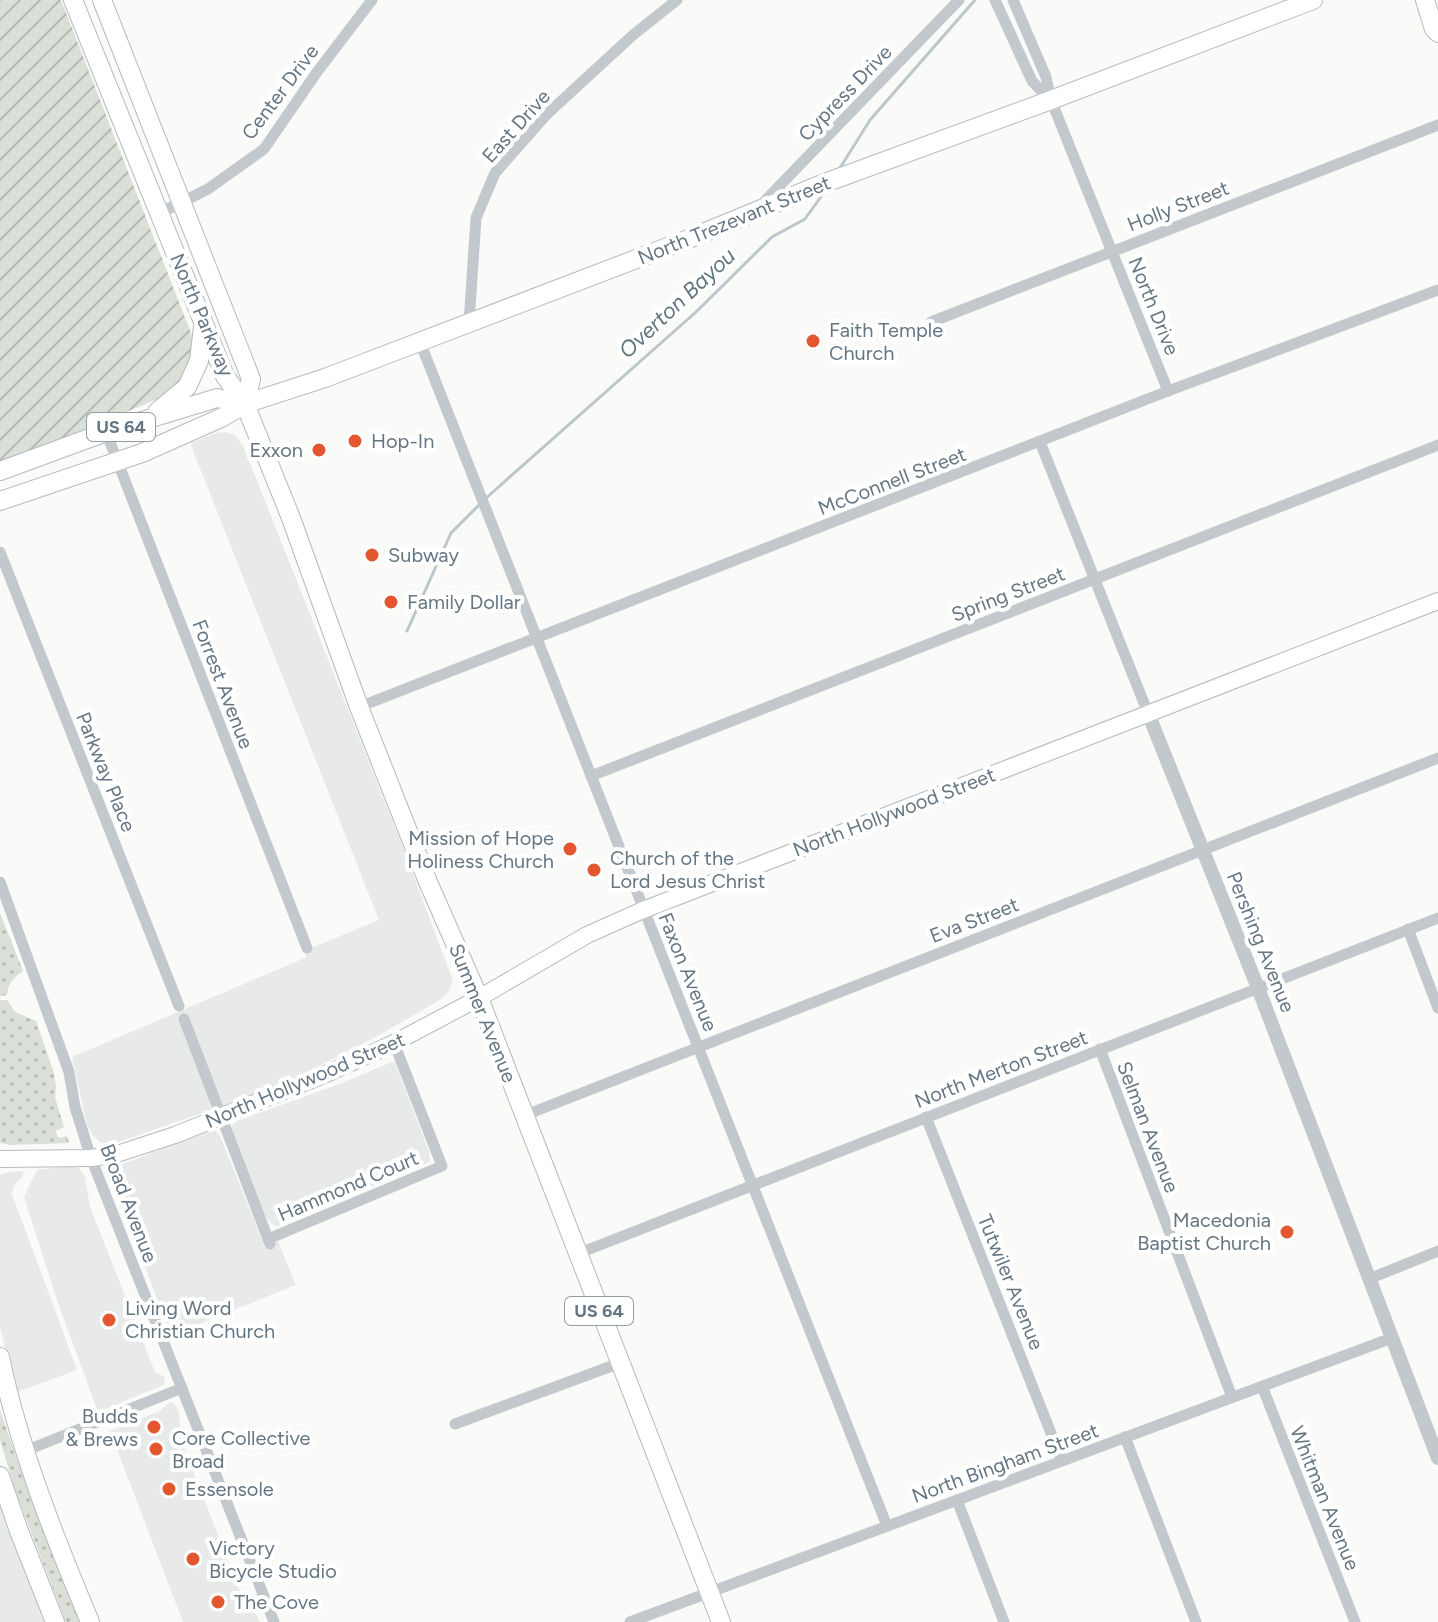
<svg xmlns="http://www.w3.org/2000/svg" width="1438" height="1622" font-family="Figtree,sans-serif">
	<defs>
		<pattern id="grass-dots" width="8" height="8" patternUnits="userSpaceOnUse" patternTransform="scale(2)"><rect width="8" height="8" fill="#dadfd7"/><path d="M2 2h.1M6 6h.1" fill="none" stroke="#b4b9b4" stroke-width="1.8" stroke-linecap="round"/></pattern>
		<pattern id="garden-furrows" width="10" height="10" patternUnits="userSpaceOnUse" patternTransform="scale(2)"><rect width="10" height="10" fill="#dadfd7"/><path d="M-1 1l2-2M0 10L10 0M9 11l2-2" fill="none" stroke="#b4b9b4"/></pattern>
	</defs>
	<rect width="100%" height="100%" fill="#fafaf8"/>
	<g fill="#e8e9e9">
		<path d="M 225,432 L 235,435 L 243,446 L 404,850 L 453,981 L 448,993 L 438,1001 L 376,1037 L 313,1069 L 231,1103 L 110,1145 L 101,1143 L 93,1136 L 87,1125 L 72,1057 L 307,957 L 304,951 L 379,920 L 190,443 L 216,433 Z"/>
		<path d="M 392,1062 L 395,1063 L 429,1152 L 430,1159 L 429,1162 L 284,1224 L 276,1226 L 271,1223 L 265,1216 L 231,1132 L 232,1126 L 237,1121 L 342,1083 Z"/>
		<path d="M 214,1129 L 220,1136 L 265,1247 L 278,1241 L 296,1285 L 171,1335 L 114,1187 L 108,1180 L 108,1173 L 115,1167 Z"/>
		<path d="M 69,1166 L 79,1168 L 85,1177 L 90,1207 L 155,1372 L 165,1377 L 164,1384 L 159,1387 L 98,1412 L 58,1303 L 24,1197 L 37,1170 Z"/>
		<path d="M 24,1171 L 22,1177 L 15,1184 L 12,1194 L 77,1370 L 15,1393 L 0,1326 L 0,1175 L 8,1172 Z"/>
		<path d="M 170,1402 L 175,1404 L 179,1413 L 181,1440 L 244,1601 L 257,1615 L 260,1622 L 183,1622 L 110,1431 L 160,1411 Z"/>
		<path d="M 0,1498 L 47,1622 L 0,1622 Z"/>
	</g>
	<g fill="url(#grass-dots)">
		<path d="M 0,913 L 23,971 C 13,978 8,983 7,995 L 0,996 Z"/>
		<path d="M 0,1000 L 7,1000 L 15,1012 L 36,1021 L 54,1073 L 56,1087 L 55,1097 L 64,1127 L 55,1131 L 59,1138 L 67,1136 L 69,1143 L 10,1145 L 0,1143 Z"/>
		<path d="M 0,1410 L 29,1493 L 81,1622 L 66,1622 L 16,1493 L 0,1440 Z"/>
	</g>
	<path fill="url(#garden-furrows)" d="M 0,0 L 61,0 L 193,338 L 195,351 L 176,391 L 91,427 L 0,462 Z"/>
	<g fill="none" stroke-linecap="round" stroke-linejoin="round">
		<g stroke="#bbc7cb" stroke-width="3">
			<path d="M 840,168 L 870,120 L 975,0"/>
			<path d="M 485,499 L 696,312 L 772,237 L 805,219 L 825,191"/>
			<path d="M 407,631 L 451,533 L 480,504"/>
		</g>
		<defs>
			<path id="secondary" d="M 0,1159 L 91,1158 L 117,1154 L 175,1135 L 324,1075 L 394,1043 L 479,998 L 587,935 L 643,910 L 1438,601"/>
			<g id="primary">
				<path d="M 73,0 L 225,376 L 245,404 L 291,518 L 359,707 L 428,882 L 479,998 L 721,1622"/>
				<path d="M 102,0 L 251,379 L 245,404"/>
				<path d="M 1425,0 L 1434,29 L 1438,33"/>
				<path d="M 157,412 L 187,387 L 199,361 L 203,327"/>
				<path d="M 0,471 L 106,432 L 217,398 L 245,404"/>
				<path d="M 0,501 L 142,453 L 223,417 L 245,404 L 325,378 L 686,240 L 822,184 L 1051,100 L 1313,0"/>
				<path d="M 0,1357 C 19,1448 54,1536 90,1622"/>
				<path d="M 0,1476 L 19,1531 L 55,1622"/>
			</g>
		</defs>
		<use href="#secondary" stroke="#b3babf" stroke-width="18"/>
		<use href="#primary" stroke="#b5babe" stroke-width="20"/>
		<g stroke="#c3c8cc" stroke-width="11">
			<path d="M 995,0 L 1032,81 L 1050,100"/>
			<path d="M 1013,0 L 1046,77 L 1051,100 L 1168,391"/>
			<path d="M 762,204 L 959,0"/>
			<path d="M 160,213 L 208,189 L 264,149 L 317,72 L 372,0"/>
			<path d="M 931,322 L 1438,125"/>
			<path d="M 469,323 L 476,218 L 495,173 L 546,115 L 633,35 L 677,0"/>
			<path d="M 420,342 L 887,1526"/>
			<path d="M 106,432 L 307,948"/>
			<path d="M 1040,442 L 1148,713"/>
			<path d="M 0,552 L 179,1006"/>
			<path d="M 359,707 L 1168,391 L 1438,290"/>
			<path d="M 591,776 L 1438,445"/>
			<path d="M 0,882 L 69,1072 L 75,1107 L 91,1158 L 274,1622"/>
			<path d="M 1408,929 L 1438,1008"/>
			<path d="M 184,1019 L 270,1244"/>
			<path d="M 1100,1049 L 1232,1397"/>
			<path d="M 523,1116 L 1438,758"/>
			<path d="M 926,1117 L 1062,1461"/>
			<path d="M 268,1239 L 442,1166 L 394,1043"/>
			<path d="M 577,1254 L 1438,918"/>
			<path d="M 1369,1279 L 1438,1251"/>
			<path d="M 1262,1386 L 1355,1622"/>
			<path d="M 455,1424 L 620,1363"/>
			<path d="M 1125,1437 L 1196,1622"/>
			<path d="M 25,1451 L 182,1388"/>
			<path d="M 957,1500 L 1004,1622"/>
			<path d="M 630,1622 L 1392,1338"/>
		</g>
		<path stroke="#c3c8cc" stroke-width="14" d="M 1148,713 L 1258,988 L 1438,1458"/>
		<use href="#secondary" stroke="#fff" stroke-width="16"/>
		<use href="#primary" stroke="#fff" stroke-width="18"/>
	</g>
	<g fill="#e4572e" stroke="#fff" stroke-width="3">
		<circle cx="813" cy="341" r="8"/>
		<circle cx="355" cy="441" r="8"/>
		<circle cx="319" cy="450" r="8"/>
		<circle cx="372" cy="555" r="8"/>
		<circle cx="391" cy="602" r="8"/>
		<circle cx="570" cy="849" r="8"/>
		<circle cx="594" cy="870" r="8"/>
		<circle cx="1287" cy="1232" r="8"/>
		<circle cx="109" cy="1320" r="8"/>
		<circle cx="154" cy="1427" r="8"/>
		<circle cx="156" cy="1449" r="8"/>
		<circle cx="169" cy="1489" r="8"/>
		<circle cx="193" cy="1559" r="8"/>
		<circle cx="218" cy="1602" r="8"/>
	</g>
	<g text-anchor="middle" dominant-baseline="central" stroke-width="8" stroke-linejoin="round" paint-order="stroke">
		<g fill="#fff" stroke="#939fa8" stroke-width="2">
			<rect x="87" y="413" width="68" height="28" rx="6"/>
			<rect x="565" y="1297" width="68" height="28" rx="6"/>
		</g>
		<g font-size="18" font-weight="bold" fill="#657683">
			<text x="121" y="427">US 64</text>
			<text x="599" y="1311">US 64</text>
		</g>
		<g font-size="20" fill="#657683" stroke="#fff">
			<text transform="translate(280 92) rotate(-53)">Center Drive</text>
			<text transform="translate(845 93) rotate(-46)">Cypress Drive</text>
			<text transform="translate(516 126) rotate(-48)">East Drive</text>
			<text transform="translate(1178 206) rotate(-21)">Holly Street</text>
			<text transform="translate(734 220) rotate(-22)">North Trezevant Street</text>
			<text transform="translate(1154 306) rotate(68)">North Drive</text>
			<text transform="translate(202 315) rotate(67)">North Parkway</text>
			<text transform="translate(892 481) rotate(-21)">McConnell Street</text>
			<text transform="translate(1008 594) rotate(-21)">Spring Street</text>
			<text transform="translate(223 684) rotate(69)">Forrest Avenue</text>
			<text transform="translate(106 772) rotate(68)">Parkway Place</text>
			<text transform="translate(894 812) rotate(-21)">North Hollywood Street</text>
			<text transform="translate(974 920) rotate(-21)">Eva Street</text>
			<text transform="translate(1261 942) rotate(68)">Pershing Avenue</text>
			<text transform="translate(688 972) rotate(68)">Faxon Avenue</text>
			<text transform="translate(483 1013) rotate(68)">Summer Avenue</text>
			<text transform="translate(1001 1069) rotate(-21)">North Merton Street</text>
			<text transform="translate(305 1080) rotate(-23)">North Hollywood Street</text>
			<text transform="translate(1148 1127) rotate(69)">Selman Avenue</text>
			<text transform="translate(348 1186) rotate(-23)">Hammond Court</text>
			<text transform="translate(129 1203) rotate(69)">Broad Avenue</text>
			<text transform="translate(1011 1282) rotate(68)">Tutwiler Avenue</text>
			<text transform="translate(1005 1463) rotate(-20)">North Bingham Street</text>
			<text transform="translate(1325 1498) rotate(68)">Whitman Avenue</text>
		</g>
		<g font-size="20" fill="#657683" stroke="#fff" text-anchor="start">
			<text x="829" y="330">Faith Temple<tspan x="829" dy="23">Church</tspan></text>
			<text x="371" y="441">Hop-In</text>
			<text x="303" y="450" text-anchor="end">Exxon</text>
			<text x="388" y="555">Subway</text>
			<text x="407" y="602">Family Dollar</text>
			<text x="554" y="838" text-anchor="end">Mission of Hope<tspan x="554" dy="23">Holiness Church</tspan></text>
			<text x="610" y="858">Church of the<tspan x="610" dy="23">Lord Jesus Christ</tspan></text>
			<text x="1271" y="1220" text-anchor="end">Macedonia<tspan x="1271" dy="23">Baptist Church</tspan></text>
			<text x="125" y="1308">Living Word<tspan x="125" dy="23">Christian Church</tspan></text>
			<text x="138" y="1416" text-anchor="end">Budds<tspan x="138" dy="23">&amp; Brews</tspan></text>
			<text x="172" y="1438">Core Collective<tspan x="172" dy="23">Broad</tspan></text>
			<text x="185" y="1489">Essensole</text>
			<text x="209" y="1548">Victory<tspan x="209" dy="23">Bicycle Studio</tspan></text>
			<text x="234" y="1602">The Cove</text>
		</g>
		<g font-size="22" font-style="italic" fill="#60757c" stroke="#fff">
			<text transform="translate(677 303) rotate(-43)">Overton Bayou</text>
		</g>
	</g>
</svg>
